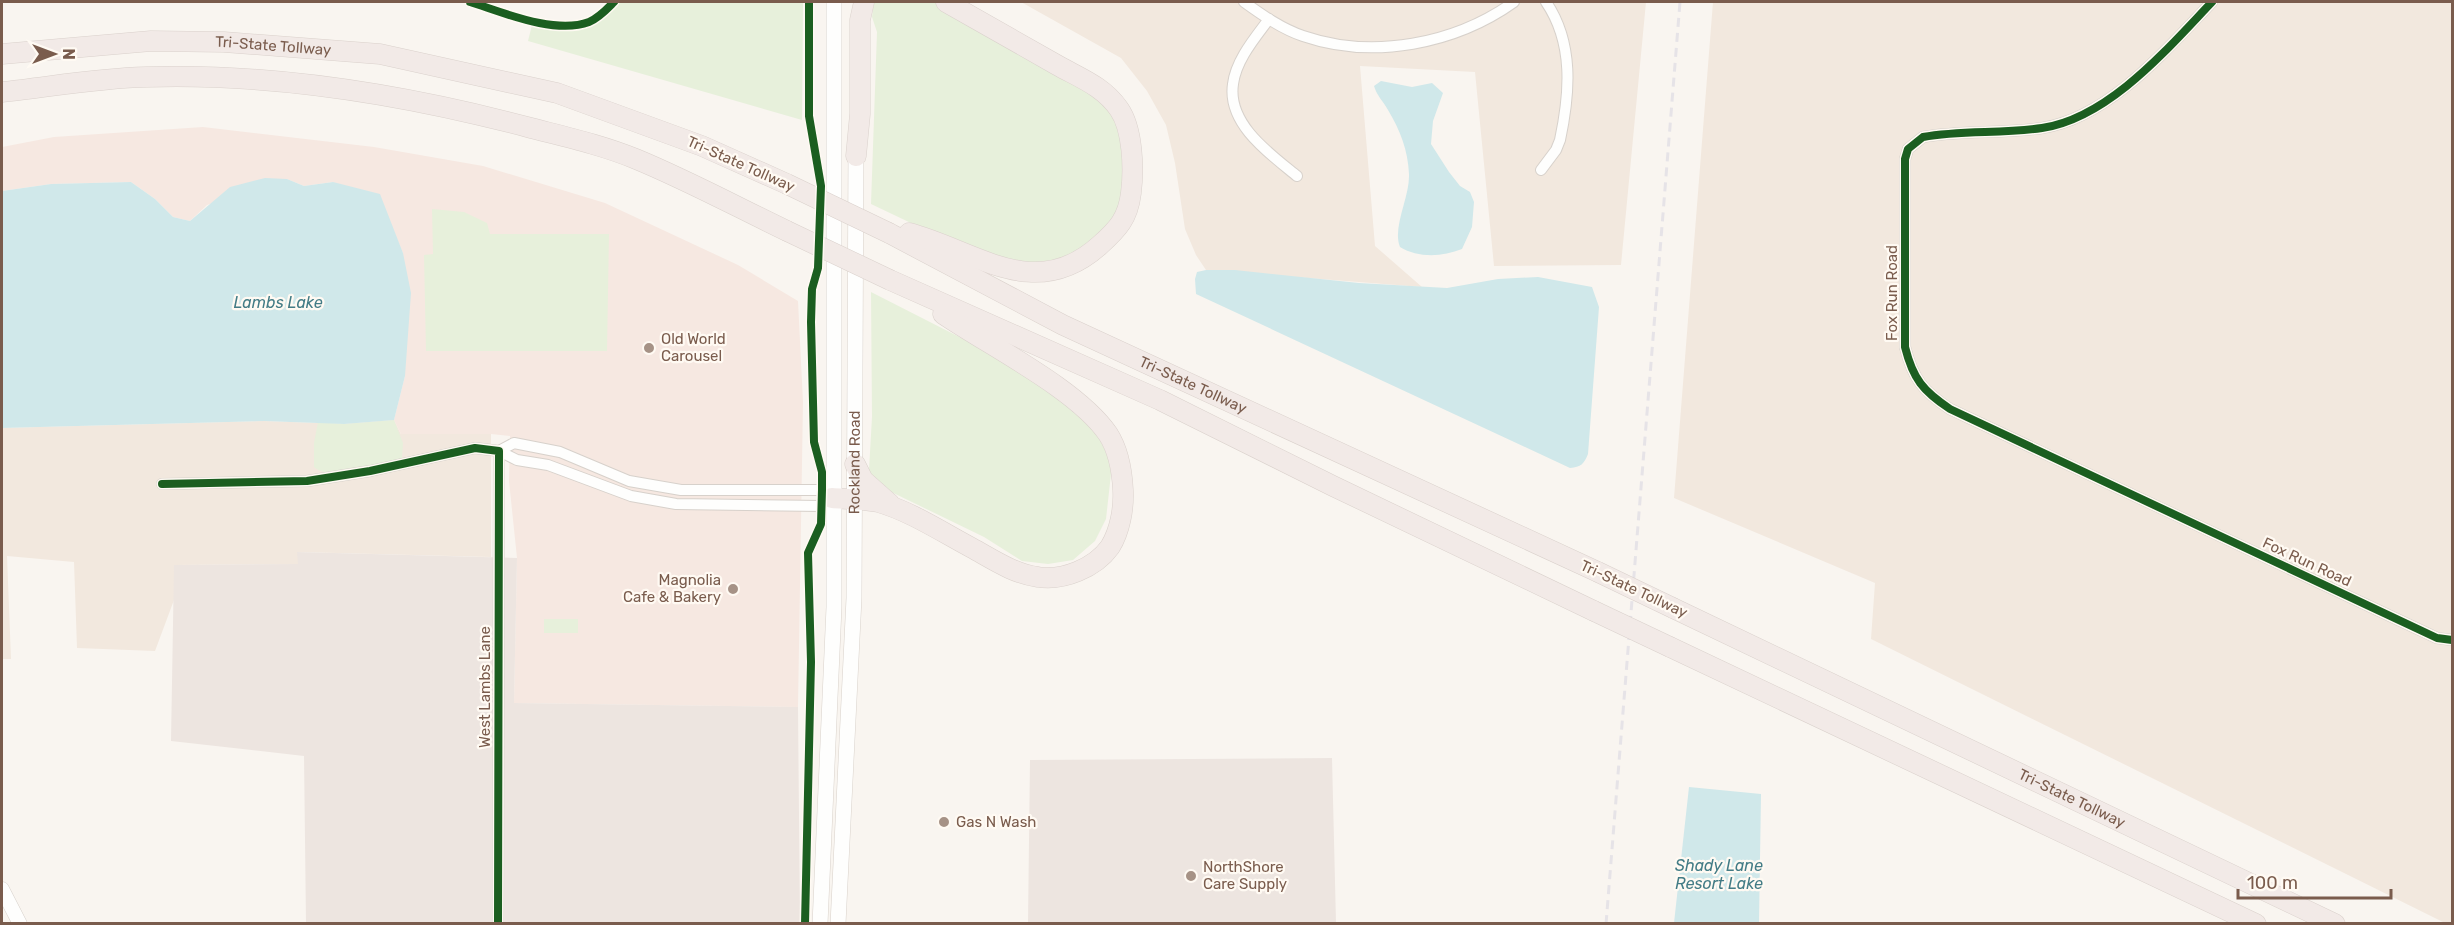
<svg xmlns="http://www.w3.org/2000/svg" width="2454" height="925" font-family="Rubik,sans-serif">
	<rect width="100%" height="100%" fill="#f9f5f0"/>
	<g fill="#f2e8de">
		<path d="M 1021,2 L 1646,2 L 1621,265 L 1494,266 L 1475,72 L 1360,66 L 1375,246 L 1422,287 L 1206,270 L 1196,255 L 1185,229 L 1175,163 L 1166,125 L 1147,91 L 1121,58 Z"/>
		<path d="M 1713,2 L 2452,2 L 2452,923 L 2445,923 L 1871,639 L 1875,583 L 1674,498 Z"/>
		<path d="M 394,420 L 401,434 L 491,434 L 491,557 L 298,552 L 299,564 L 175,565 L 174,600 L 155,651 L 77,648 L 74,562 L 7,556 L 11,659 L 2,659 L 2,428 L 264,421 L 344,424 Z"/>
	</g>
	<path fill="#f6e8e1" d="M 203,127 L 374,147 L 483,166 L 605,203 L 738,265 L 798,301 L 803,402 L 798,707 L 514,703 L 517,558 L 509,481 L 510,436 L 491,434 L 401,434 L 394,420 L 405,376 L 403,253 L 394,232 L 333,182 L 304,186 L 287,179 L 207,205 L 190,221 L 173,217 L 155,199 L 131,182 L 51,184 L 2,191 L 2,147 L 54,137 Z"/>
	<g fill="#ede5e0">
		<path d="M 297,552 L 517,558 L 514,703 L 798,707 L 800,923 L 306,923 L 304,756 L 171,741 L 174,565 L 298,564 Z"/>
		<path d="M 1332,758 L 1336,923 L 1028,923 L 1030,760 Z"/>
	</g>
	<g fill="#e7f0db">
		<path d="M 614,2 L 803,2 L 802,120 L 528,41 L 533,21 C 567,27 590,29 614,2 Z"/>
		<path d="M 874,2 L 945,2 L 1117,111 L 1129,150 L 1120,225 L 1079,256 L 1028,267 L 955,244 L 871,204 L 877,32 L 872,17 Z"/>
		<path d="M 432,209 L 464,212 L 487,223 L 490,234 L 609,234 L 607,351 L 426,351 L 424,255 L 433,254 Z"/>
		<path d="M 871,292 L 979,347 L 1054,394 L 1092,423 L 1112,465 L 1106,519 L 1095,541 L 1073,560 L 1048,564 L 1022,561 L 984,537 L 881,487 L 871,479 L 869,470 L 872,417 Z"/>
		<path d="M 394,420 L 403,443 L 402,458 C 379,465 334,484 314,467 L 314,443 L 318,422 L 344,424 Z"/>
		<rect x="544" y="619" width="34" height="14"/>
	</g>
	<g fill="#d0e8ea">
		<path d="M 1381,81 L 1412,87 L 1432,83 L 1443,93 L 1433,121 L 1431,144 L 1449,172 L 1460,186 L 1470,192 L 1474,202 L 1472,227 L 1462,249 C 1442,257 1418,258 1400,247 C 1392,227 1410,197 1409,174 C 1408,150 1400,130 1388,110 C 1383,101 1377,96 1374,86 Z"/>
		<path d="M 265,178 L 287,179 L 304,186 L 333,182 L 380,194 L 403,253 L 411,293 L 405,376 L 394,420 L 344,424 L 264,421 L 2,428 L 2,191 L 51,184 L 131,182 L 155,199 L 173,217 L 190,221 L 230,187 Z"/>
		<path d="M 1206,270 L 1235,270 L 1359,283 L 1447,288 L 1498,279 L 1538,277 L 1592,287 L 1599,307 L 1588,454 C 1584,464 1581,467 1570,468 L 1196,294 L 1195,279 L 1197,272 Z"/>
		<path d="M 1689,787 L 1761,794 L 1759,923 L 1674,923 Z"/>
	</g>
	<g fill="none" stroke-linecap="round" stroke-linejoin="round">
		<defs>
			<g id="minor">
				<path d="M 1244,2 C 1262,15 1282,29 1303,36 C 1373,60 1455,44 1514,2"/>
				<path d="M 2212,2 C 2168,48 2109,118 2042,128 C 2002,134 1962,130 1923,137 L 1908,149 L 1905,159 L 1905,347 C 1913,379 1923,391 1950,409 L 2437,638 L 2452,640"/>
				<path d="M 1269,19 C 1255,38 1236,60 1233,84 C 1227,124 1270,154 1297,176"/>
				<path d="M 1541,170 L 1556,150 L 1560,140 C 1570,93 1574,43 1546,2"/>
				<path d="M 514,443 L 560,452 L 629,481 L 681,490 L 822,490 L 832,498 L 822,506 L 676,504 L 631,496 L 548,465 L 517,460 L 499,451 Z"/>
				<path d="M 162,484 L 307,481 L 370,471 L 475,448 L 499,451 L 498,924"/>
			</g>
			<path id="tertiary" d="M 2,889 L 20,924"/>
			<g id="secondary">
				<path d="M 820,924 L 834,607 L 834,2"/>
				<path id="s1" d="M 838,924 L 854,598 L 856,145"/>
			</g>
			<g id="motorway">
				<path id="s2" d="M 2,54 L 151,41 L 224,42 L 380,54 L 557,93 L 702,146 L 787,184"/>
				<path d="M 2,92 C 49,87 98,78 146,77 C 275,73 407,95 531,128 C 566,137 602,145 636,159 C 687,180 737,207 787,231"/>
				<path d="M 856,156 L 860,114 L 860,20 L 864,2"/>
				<path id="s3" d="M 889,233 L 1063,325 L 1598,572"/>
				<path d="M 909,233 C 976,251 1035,304 1100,245 C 1118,229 1128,218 1131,193 C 1134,169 1133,129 1119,109 C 1103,86 1080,78 1057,65 C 1020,44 983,23 946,2"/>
				<path d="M 890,280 L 1160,400 L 1333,486 L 1594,611"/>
				<path d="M 855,464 L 863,480 L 890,504"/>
				<path d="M 832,498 C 847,499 863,499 878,502 C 910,511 942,532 972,548 C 992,559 1014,574 1038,577 C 1063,581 1095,568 1110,547 C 1120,531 1124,508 1123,490 C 1122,470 1119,451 1108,434 C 1077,389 990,346 943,314"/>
				<path id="s4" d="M 1673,608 L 2335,924"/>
				<path d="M 1670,647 L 2256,924"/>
			</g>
		</defs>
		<use href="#minor" stroke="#d7d1cb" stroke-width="12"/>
		<use href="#tertiary" stroke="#d7d1cb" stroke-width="15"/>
		<use href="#secondary" stroke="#d9d2cb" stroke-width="16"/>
		<use href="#motorway" stroke="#dad1cc" stroke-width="21"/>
		<use href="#minor" stroke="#fefefd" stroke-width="10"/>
		<use href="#tertiary" stroke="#fefefd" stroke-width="14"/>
		<use href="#secondary" stroke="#fefefd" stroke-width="15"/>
		<use href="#motorway" stroke="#f2eae7" stroke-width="20"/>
		<path stroke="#e6e3e7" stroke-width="3" stroke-dasharray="9 6" stroke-linecap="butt" d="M 1606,924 L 1680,2"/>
		<defs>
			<g id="motorway-bridge">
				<path d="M 787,184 L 889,233"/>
				<path d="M 787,231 L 890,280"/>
				<path d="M 1598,572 L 1673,608"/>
				<path d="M 1594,611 L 1670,647"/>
			</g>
		</defs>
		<use href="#motorway-bridge" stroke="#dad1cc" stroke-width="21" stroke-linecap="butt"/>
		<use href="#motorway-bridge" stroke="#f2eae7" stroke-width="20"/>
		<defs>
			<g id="cycleway">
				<path d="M 470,2 C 502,12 555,35 589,22 C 599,18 607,9 614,2"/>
				<path d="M 2212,2 C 2168,48 2109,118 2042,128 C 2002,134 1962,130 1923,137 L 1908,149 L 1905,159 L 1905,347 C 1913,379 1923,391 1950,409 L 2437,638 L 2452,640"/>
				<path d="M 162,484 L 307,481 L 370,471 L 475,448 L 499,451 L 498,924"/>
				<path d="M 805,924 L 811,662 L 808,553 L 821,524 L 822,490 L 822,472 L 814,442 L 811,322 L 812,289 L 818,268 L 821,186 L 809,116 L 809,2"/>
			</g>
		</defs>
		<use href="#cycleway" stroke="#fffaf3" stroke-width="11"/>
		<use href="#cycleway" stroke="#1b5e20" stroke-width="8"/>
	</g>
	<g fill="#a69286" stroke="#fffaf3" stroke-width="2">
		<circle cx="649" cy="348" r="6"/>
		<circle cx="733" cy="589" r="6"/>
		<circle cx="944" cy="822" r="6"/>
		<circle cx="1191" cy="876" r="6"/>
	</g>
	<g text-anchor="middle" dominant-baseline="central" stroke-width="4.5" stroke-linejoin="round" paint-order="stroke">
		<g font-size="15" fill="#7a5c4d" stroke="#fffaf3">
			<text stroke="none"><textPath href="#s2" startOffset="272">Tri-State Tollway</textPath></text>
			<text transform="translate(741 164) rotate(24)">Tri-State Tollway</text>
			<text transform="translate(1892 293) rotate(-90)">Fox Run Road</text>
			<text stroke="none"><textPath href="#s3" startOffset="340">Tri-State Tollway</textPath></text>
			<text stroke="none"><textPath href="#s1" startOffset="462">Rockland Road</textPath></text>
			<text transform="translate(2307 562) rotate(25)">Fox Run Road</text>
			<text transform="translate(1634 589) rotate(25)">Tri-State Tollway</text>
			<text transform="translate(485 687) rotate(-90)">West Lambs Lane</text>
			<text stroke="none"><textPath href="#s4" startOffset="442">Tri-State Tollway</textPath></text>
		</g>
		<g font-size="15" fill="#7a5c4d" stroke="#fffaf3" text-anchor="start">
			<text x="661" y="339">Old World<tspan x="661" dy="17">Carousel</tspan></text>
			<text x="721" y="580" text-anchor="end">Magnolia<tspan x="721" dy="17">Cafe &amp; Bakery</tspan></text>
			<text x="956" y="822">Gas N Wash</text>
			<text x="1203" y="867">NorthShore<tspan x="1203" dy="17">Care Supply</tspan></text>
		</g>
		<g font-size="16" font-style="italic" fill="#437c86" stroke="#fffaf3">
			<text x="278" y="302">Lambs Lake</text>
			<text x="1719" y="865">Shady Lane<tspan x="1719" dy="18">Resort Lake</tspan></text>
		</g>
	</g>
	<rect width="2454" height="925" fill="none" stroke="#7a5c4d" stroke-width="6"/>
	<g transform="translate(54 54) rotate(90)" stroke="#fffaf3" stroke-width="4.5" paint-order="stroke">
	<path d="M0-4.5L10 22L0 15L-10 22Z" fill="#7a5c4d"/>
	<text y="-9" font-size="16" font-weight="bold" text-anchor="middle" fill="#7a5c4d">N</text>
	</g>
	<path d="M2238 889v9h153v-9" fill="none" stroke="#7a5c4d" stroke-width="3"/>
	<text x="2247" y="889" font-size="18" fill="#7a5c4d" stroke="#fffaf3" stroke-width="4.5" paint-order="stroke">100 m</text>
</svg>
